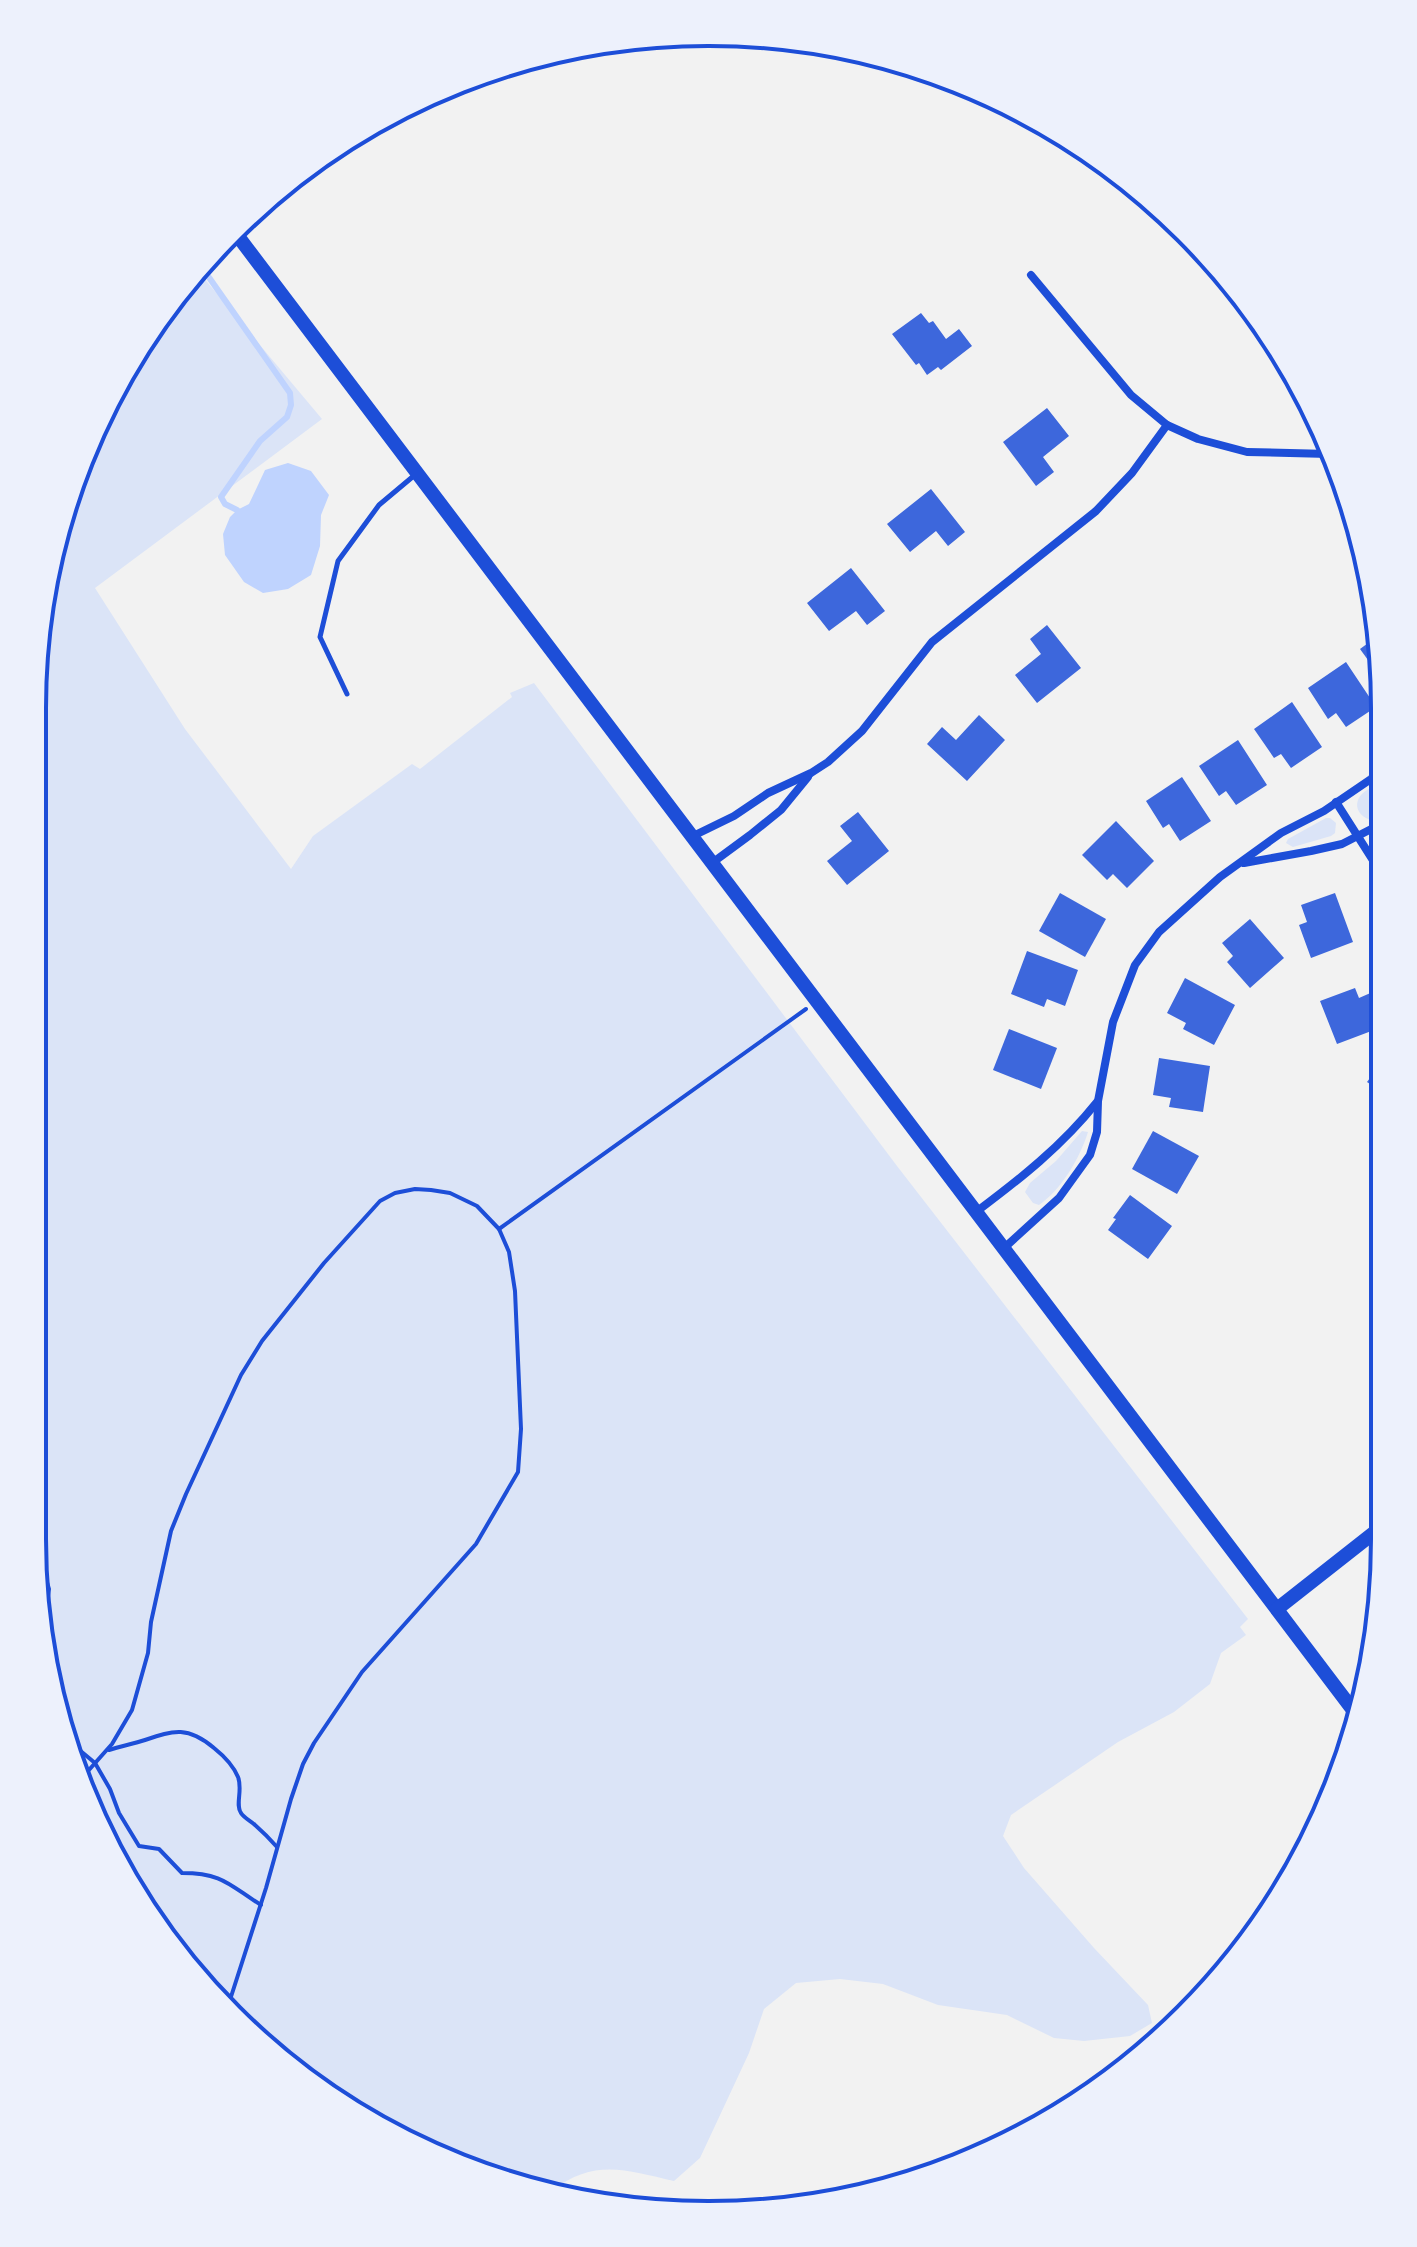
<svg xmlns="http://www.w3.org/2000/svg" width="1417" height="2247" font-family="Lato,sans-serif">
	<rect width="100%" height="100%" fill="#f2f2f2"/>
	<g fill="#dbe4f7">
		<path d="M 197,270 L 322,419 L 95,588 L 185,729 L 291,869 L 313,836 L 412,764 L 420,769 L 512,697 L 510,693 L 534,683 L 897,1166 L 1248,1619 L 1240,1627 L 1246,1635 L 1221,1653 L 1210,1684 L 1174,1712 L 1118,1742 L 1011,1815 L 1003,1836 L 1024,1868 L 1094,1948 L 1148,2005 L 1152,2023 L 1130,2036 L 1084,2041 L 1054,2038 L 1007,2015 L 938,2005 L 883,1984 L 840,1979 L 796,1983 L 764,2009 L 749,2053 L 700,2158 L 674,2181 C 626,2170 594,2158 552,2191 L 491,2179 L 296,2075 L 146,1915 L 68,1756 L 32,1538 L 38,621 L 84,449 L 172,296 Z"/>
		<path d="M 1383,780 L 1383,812 L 1371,820 C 1360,817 1352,806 1361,795 C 1367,789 1376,785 1383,780 Z"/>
		<path d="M 1326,818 L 1330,818 L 1336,823 L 1335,833 L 1331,836 L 1293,847 L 1286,843 L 1288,839 Z"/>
		<path d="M 1082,1131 L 1088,1132 C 1080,1158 1061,1190 1039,1205 L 1033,1203 L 1025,1192 L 1030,1183 L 1056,1161 Z"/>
	</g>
	<path fill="#bfd3fe" d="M 288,463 L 311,471 L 329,495 L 321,515 L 320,546 L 311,575 L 288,589 L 263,593 L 244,582 L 225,555 L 223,534 L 230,517 L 237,510 L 249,504 L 265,470 Z"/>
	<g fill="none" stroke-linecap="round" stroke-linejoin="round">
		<path stroke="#bfd3fe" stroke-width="6" d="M 201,266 L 290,393 L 291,405 L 287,417 L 260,441 L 221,497 L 225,504 L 237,510"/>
	</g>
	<g fill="#3d67dc">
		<path d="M 921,313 L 929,323 L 933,321 L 946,339 L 959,329 L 972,346 L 941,370 L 938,367 L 927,375 L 919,363 L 916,365 L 892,334 Z"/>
		<path d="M 1047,408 L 1069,436 L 1043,457 L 1054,472 L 1036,486 L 1003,442 Z"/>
		<path d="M 931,489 L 965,532 L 948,546 L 936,531 L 910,552 L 887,524 Z"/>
		<path d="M 851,568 L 885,611 L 867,625 L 856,611 L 829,631 L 807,603 Z"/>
		<path d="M 1047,625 L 1081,668 L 1037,703 L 1015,675 L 1041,654 L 1030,639 Z"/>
		<path d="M 1379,635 L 1384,664 L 1383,676 L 1381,678 L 1360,649 Z"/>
		<path d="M 1346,662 L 1376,707 L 1346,727 L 1336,713 L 1328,719 L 1308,688 Z"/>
		<path d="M 1292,702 L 1322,747 L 1291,768 L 1281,754 L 1274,758 L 1254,729 Z"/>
		<path d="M 979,715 L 1005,740 L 967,781 L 927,744 L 942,727 L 956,740 Z"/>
		<path d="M 1238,740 L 1267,785 L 1236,805 L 1226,791 L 1219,796 L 1199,766 Z"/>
		<path d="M 1182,777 L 1211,821 L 1180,841 L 1169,824 L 1163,828 L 1146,801 Z"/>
		<path d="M 858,812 L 889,851 L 847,885 L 827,861 L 852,841 L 840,826 Z"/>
		<path d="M 1116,821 L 1154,861 L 1127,888 L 1113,874 L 1107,880 L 1082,855 Z"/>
		<path d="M 1060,893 L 1106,919 L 1085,957 L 1039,931 Z"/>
		<path d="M 1335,893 L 1353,942 L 1311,958 L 1299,925 L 1307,922 L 1301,905 Z"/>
		<path d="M 1250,919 L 1284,958 L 1250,988 L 1227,962 L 1233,956 L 1222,943 Z"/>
		<path d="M 1027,951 L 1078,970 L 1065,1006 L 1047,999 L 1044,1007 L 1011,994 Z"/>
		<path d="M 1185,978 L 1235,1005 L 1214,1045 L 1183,1029 L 1186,1023 L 1167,1013 Z"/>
		<path d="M 1355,988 L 1359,998 L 1375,991 L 1382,1010 L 1382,1027 L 1337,1044 L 1320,1001 Z"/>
		<path d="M 1009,1029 L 1057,1048 L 1041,1089 L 993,1070 Z"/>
		<path d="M 1159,1058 L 1210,1066 L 1203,1112 L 1169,1107 L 1171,1098 L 1153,1095 Z"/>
		<path d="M 1382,1062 L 1382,1092 L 1367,1082 Z"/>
		<path d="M 1153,1131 L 1199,1156 L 1177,1194 L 1132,1169 Z"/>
		<path d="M 1130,1195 L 1172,1226 L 1148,1259 L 1108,1230 L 1116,1219 L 1113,1218 Z"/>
	</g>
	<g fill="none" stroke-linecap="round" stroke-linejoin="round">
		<g stroke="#1d4ed8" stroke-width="4">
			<path d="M 499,1229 L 806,1009"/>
			<path d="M 36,1566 L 46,1579 L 49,1589 L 46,1610 L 51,1621 L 48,1635"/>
			<path d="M 60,1708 L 64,1709 L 65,1720 L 62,1723"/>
			<path d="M 65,1738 L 95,1763 L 110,1789 L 119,1813 L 139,1846 L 159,1849 L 182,1873 C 223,1873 229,1885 261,1905"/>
			<path d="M 109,1750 C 121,1746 133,1744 145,1740 C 174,1730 188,1726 214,1748 C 224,1756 233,1765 238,1777 C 243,1789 235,1805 241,1813 C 244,1818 251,1821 255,1825 C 263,1832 270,1839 277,1847"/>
			<path d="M 80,1780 L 112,1744 L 132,1710 L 148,1653 L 151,1622 L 171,1531 L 186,1494 L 241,1375 L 262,1341 L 324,1263 L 380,1201 L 395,1193 L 415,1189 L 431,1190 L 450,1193 L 477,1206 L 499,1229 L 509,1252 L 515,1291 L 521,1429 L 518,1472 L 476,1544 L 362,1672 L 314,1743 L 303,1764 L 291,1799 L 266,1888 L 229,2003"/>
		</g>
		<path stroke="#1d4ed8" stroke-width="5" d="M 347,694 L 320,637 L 338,561 L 379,505 L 416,474"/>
		<g stroke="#1d4ed8" stroke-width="8">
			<path d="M 1031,275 L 1131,395 L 1167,425 L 1198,439 L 1247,452 L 1329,454"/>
			<path d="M 1336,802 L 1383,876"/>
			<path d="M 693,836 L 734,816 L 768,793 L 811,773 L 828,762 L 862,731 L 932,642 L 1096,511 L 1132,473 L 1167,425"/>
			<path d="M 712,863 L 750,835 L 781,810 L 808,777"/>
			<path d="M 1244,863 L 1311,851 L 1342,844 L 1383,823"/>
			<path d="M 976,1212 C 1020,1179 1062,1146 1097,1102"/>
			<path d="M 1003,1249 L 1059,1198 L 1090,1155 L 1097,1132 L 1098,1101 L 1113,1022 L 1135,965 L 1159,932 L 1220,877 L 1281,833 L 1324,811 L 1371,779 L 1383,768"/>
		</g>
		<g stroke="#1d4ed8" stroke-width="14">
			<path d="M 234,231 L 1356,1714"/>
			<path d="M 1277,1609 L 1380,1528"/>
		</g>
	</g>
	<path d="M0 0H1417V2247H0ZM708 46H709A662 662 0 0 1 1371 708V1539A662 662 0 0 1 709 2201H708A662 662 0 0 1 46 1539V708A662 662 0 0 1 708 46Z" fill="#edf1fc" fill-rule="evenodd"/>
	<path fill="none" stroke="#1d4ed8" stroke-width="4" d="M708 46H709A662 662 0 0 1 1371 708V1539A662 662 0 0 1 709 2201H708A662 662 0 0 1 46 1539V708A662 662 0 0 1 708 46Z"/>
</svg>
